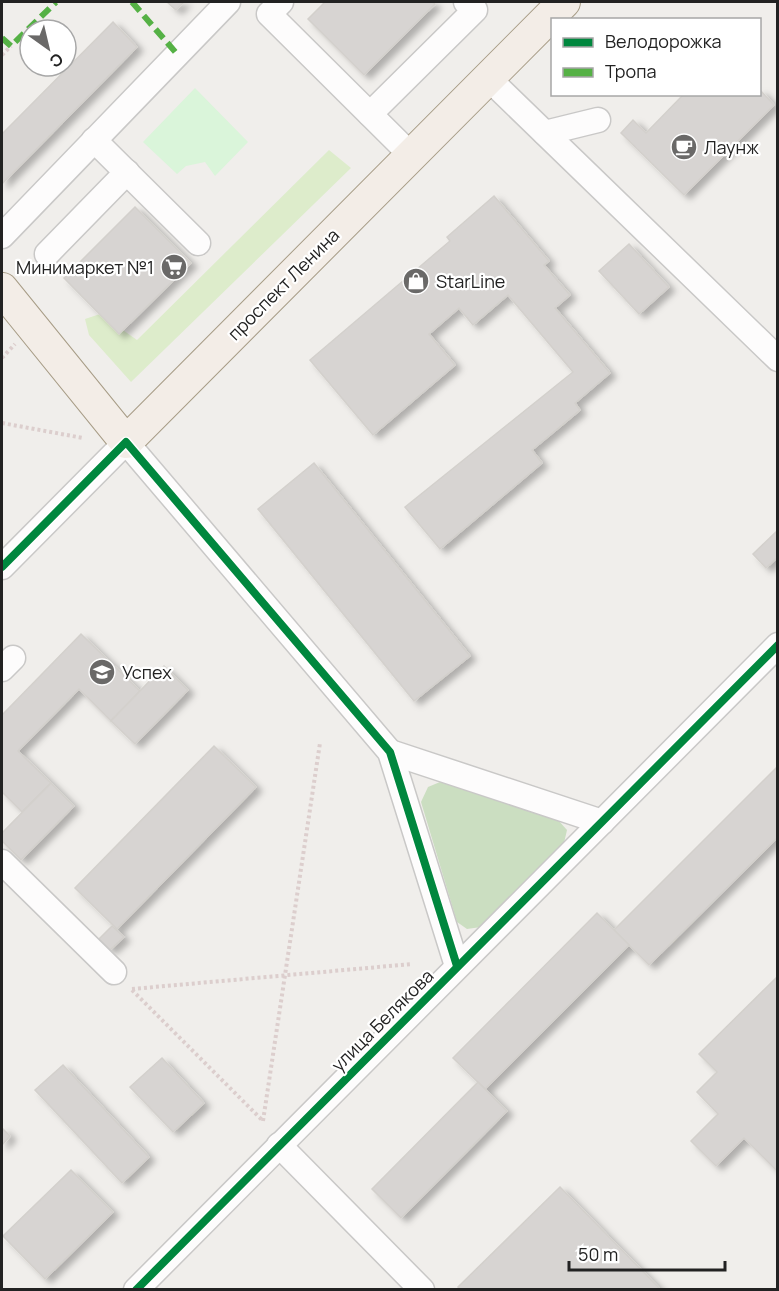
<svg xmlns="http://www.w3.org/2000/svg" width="779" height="1291" font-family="Manrope,sans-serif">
	<defs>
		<filter id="shadow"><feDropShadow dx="6" dy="4" stdDeviation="3" flood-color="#0004"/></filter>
	</defs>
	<rect width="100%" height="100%" fill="#f0eeeb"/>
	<path fill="#ddeccb" d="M 329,150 L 351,168 L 131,382 L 89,335 L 85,319 L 100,314 L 137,340 Z"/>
	<path fill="#cbdec1" d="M 440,782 L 558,820 L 567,830 L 564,843 L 481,927 L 467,929 L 457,922 L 421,802 L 428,787 Z"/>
	<path fill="#daf5da" d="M 195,88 L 248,142 L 215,176 L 205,162 L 186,166 L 177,174 L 143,142 Z"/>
	<g fill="#d7d4d2" stroke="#d3d0cc" stroke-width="1.5" filter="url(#shadow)">
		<path d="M 167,2 L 184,2 L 176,10 Z"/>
		<path d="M 325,2 L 432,2 L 435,4 L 364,75 L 308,19 Z"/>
		<path d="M 113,22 L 137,47 L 2,184 L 2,134 Z"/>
		<path d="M 760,90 L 774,105 L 684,195 L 621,133 L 633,120 L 646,133 L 684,94 L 760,94 Z"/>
		<path d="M 494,196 L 549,261 L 544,265 L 570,295 L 555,308 L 610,373 L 575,403 L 580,410 L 532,450 L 542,463 L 440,549 L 405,507 L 573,372 L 508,295 L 473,325 L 459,308 L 429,334 L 455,365 L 373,435 L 310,360 L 450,241 L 447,237 Z"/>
		<path d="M 135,207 L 191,263 L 119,334 L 64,278 Z"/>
		<path d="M 629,244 L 669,287 L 639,314 L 599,271 Z"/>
		<path d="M 314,463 L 470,656 L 414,701 L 258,509 Z"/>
		<path d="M 778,530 L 778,557 L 766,568 L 753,554 Z"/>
		<path d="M 81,634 L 140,691 L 111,721 L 79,689 L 18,751 L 51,783 L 22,812 L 2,792 L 2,715 Z"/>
		<path d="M 164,666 L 188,690 L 135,744 L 111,721 Z"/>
		<path d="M 214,746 L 256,787 L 117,929 L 75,888 Z"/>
		<path d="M 778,766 L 778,837 L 649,965 L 614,930 Z"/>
		<path d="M 51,783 L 74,806 L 21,860 L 2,841 L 2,833 Z"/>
		<path d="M 597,913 L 629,945 L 485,1089 L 453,1058 Z"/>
		<path d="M 112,926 L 124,937 L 110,950 L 99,939 Z"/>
		<path d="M 778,976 L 778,1172 L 744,1138 L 716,1166 L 691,1141 L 718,1114 L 697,1092 L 717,1072 L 699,1054 Z"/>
		<path d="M 162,1058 L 204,1103 L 173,1132 L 130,1087 Z"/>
		<path d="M 63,1065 L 149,1157 L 122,1183 L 35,1090 Z"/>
		<path d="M 478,1082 L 507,1111 L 401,1218 L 372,1189 Z"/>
		<path d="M 2,1128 L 10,1136 L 2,1145 Z"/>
		<path d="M 71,1170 L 113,1212 L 45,1279 L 3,1236 Z"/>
		<path d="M 560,1187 L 661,1290 L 461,1290 L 458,1287 Z"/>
	</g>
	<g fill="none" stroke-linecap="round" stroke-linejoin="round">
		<defs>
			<g id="minor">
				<path d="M 281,2 L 269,14 L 411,155"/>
				<path d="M 488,78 L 778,359"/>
				<path d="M 370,114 L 475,10 L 466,2"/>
				<path d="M 545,133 L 598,120"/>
				<path d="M 94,140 L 198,243"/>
				<path d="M 2,236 L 228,2"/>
				<path d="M 47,254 L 127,172"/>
				<path d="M 2,567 L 126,442 L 390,752 L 457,966"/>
				<path d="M 2,669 L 13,658"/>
				<path d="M 390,752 L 602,822"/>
				<path d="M 2,862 L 114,972"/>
				<path d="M 279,1145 L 422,1290"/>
				<path d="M 136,1290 L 778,645"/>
			</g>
			<path id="major" d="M 2,289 L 126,442 L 564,2"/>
		</defs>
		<use href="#minor" stroke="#c9c8c7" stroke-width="27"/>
		<use href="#major" stroke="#a79c86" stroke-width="34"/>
		<g stroke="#dccecd" stroke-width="4" stroke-dasharray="3 3" stroke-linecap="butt">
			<path d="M 2,55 L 11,46"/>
			<path d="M 2,358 L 15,344"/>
			<path d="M 2,423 L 83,438"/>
			<path d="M 132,989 L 412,964"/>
			<path d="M 132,990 L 262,1120"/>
			<path d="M 263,1121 L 320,743"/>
		</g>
		<use href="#minor" stroke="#fdfcfc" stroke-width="24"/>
		<use href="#major" stroke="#f3ede7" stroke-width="32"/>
		<g stroke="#55b145" stroke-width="6" stroke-dasharray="12 6" stroke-linecap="butt">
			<path d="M 132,2 L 177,54"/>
			<path d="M 2,38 L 11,46 L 56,2"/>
		</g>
		<defs>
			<g id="cycleway">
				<path d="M 2,567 L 126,442 L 390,752 L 457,966"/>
				<path d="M 136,1290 L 778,645"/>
			</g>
		</defs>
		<use href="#cycleway" stroke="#fff" stroke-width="11"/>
		<use href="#cycleway" stroke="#00873e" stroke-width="8"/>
	</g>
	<defs>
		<symbol id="cafe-disc" viewBox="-11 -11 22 22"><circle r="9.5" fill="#6a6968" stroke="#fff"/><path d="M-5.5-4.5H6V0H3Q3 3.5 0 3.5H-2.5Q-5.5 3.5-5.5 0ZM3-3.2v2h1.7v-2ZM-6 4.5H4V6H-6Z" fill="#fff"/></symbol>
		<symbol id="supermarket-disc" viewBox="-11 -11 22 22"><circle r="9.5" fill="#6a6968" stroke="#fff"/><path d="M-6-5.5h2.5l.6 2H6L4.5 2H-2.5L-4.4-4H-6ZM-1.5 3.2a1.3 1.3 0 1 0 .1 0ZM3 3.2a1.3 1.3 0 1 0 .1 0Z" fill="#fff"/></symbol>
		<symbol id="shop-disc" viewBox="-11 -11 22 22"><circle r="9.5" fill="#6a6968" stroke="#fff"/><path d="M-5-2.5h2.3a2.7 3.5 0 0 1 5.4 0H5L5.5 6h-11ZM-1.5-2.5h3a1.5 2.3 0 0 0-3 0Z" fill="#fff"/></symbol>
		<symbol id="school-disc" viewBox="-11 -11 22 22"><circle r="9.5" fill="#6a6968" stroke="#fff"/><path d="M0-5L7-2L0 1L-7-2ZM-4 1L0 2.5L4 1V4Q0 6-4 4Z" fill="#fff"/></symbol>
	</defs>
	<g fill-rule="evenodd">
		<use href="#cafe-disc" x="669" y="132" width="30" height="30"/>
		<use href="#supermarket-disc" x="159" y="252" width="30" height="30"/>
		<use href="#shop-disc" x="401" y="266" width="30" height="30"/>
		<use href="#school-disc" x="87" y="657" width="30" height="30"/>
	</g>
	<g text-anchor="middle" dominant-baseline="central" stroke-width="4.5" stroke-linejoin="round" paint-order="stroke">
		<g font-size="18" fill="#222" stroke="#fff" text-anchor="start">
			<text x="704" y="147">Лаунж</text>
			<text x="154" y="267" text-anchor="end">Минимаркет №1</text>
			<text x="436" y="281">StarLine</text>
			<text x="122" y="672">Успех</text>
		</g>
		<g font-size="18" fill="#222" stroke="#fff">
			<text transform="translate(283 284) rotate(-45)">проспект Ленина</text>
			<text transform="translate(382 1020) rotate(-45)">улица Белякова</text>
		</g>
	</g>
	<rect width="779" height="1291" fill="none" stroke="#222222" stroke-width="6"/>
	<rect x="551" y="18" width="210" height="78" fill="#ffffff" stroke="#a7a7a7" stroke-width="1.5"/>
	<rect x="563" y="38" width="30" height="9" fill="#00873e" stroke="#a7a7a7" stroke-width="1.5"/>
	<text x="605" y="48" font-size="18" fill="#222222">Велодорожка</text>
	<rect x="563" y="68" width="30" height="9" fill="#55b145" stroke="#a7a7a7" stroke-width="1.5"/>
	<text x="605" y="78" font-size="18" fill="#222222">Тропа</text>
	<g transform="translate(48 48) rotate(146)"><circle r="28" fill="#ffffff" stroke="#a7a7a7" stroke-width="1.5"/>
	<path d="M0-4.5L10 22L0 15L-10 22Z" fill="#6a6968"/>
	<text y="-9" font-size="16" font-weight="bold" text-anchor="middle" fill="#222222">С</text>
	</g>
	<path d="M569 1261v9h156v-9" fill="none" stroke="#222222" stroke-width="3"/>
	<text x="578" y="1261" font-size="18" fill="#222222" stroke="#ffffff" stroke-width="4.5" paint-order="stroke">50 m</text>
</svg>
